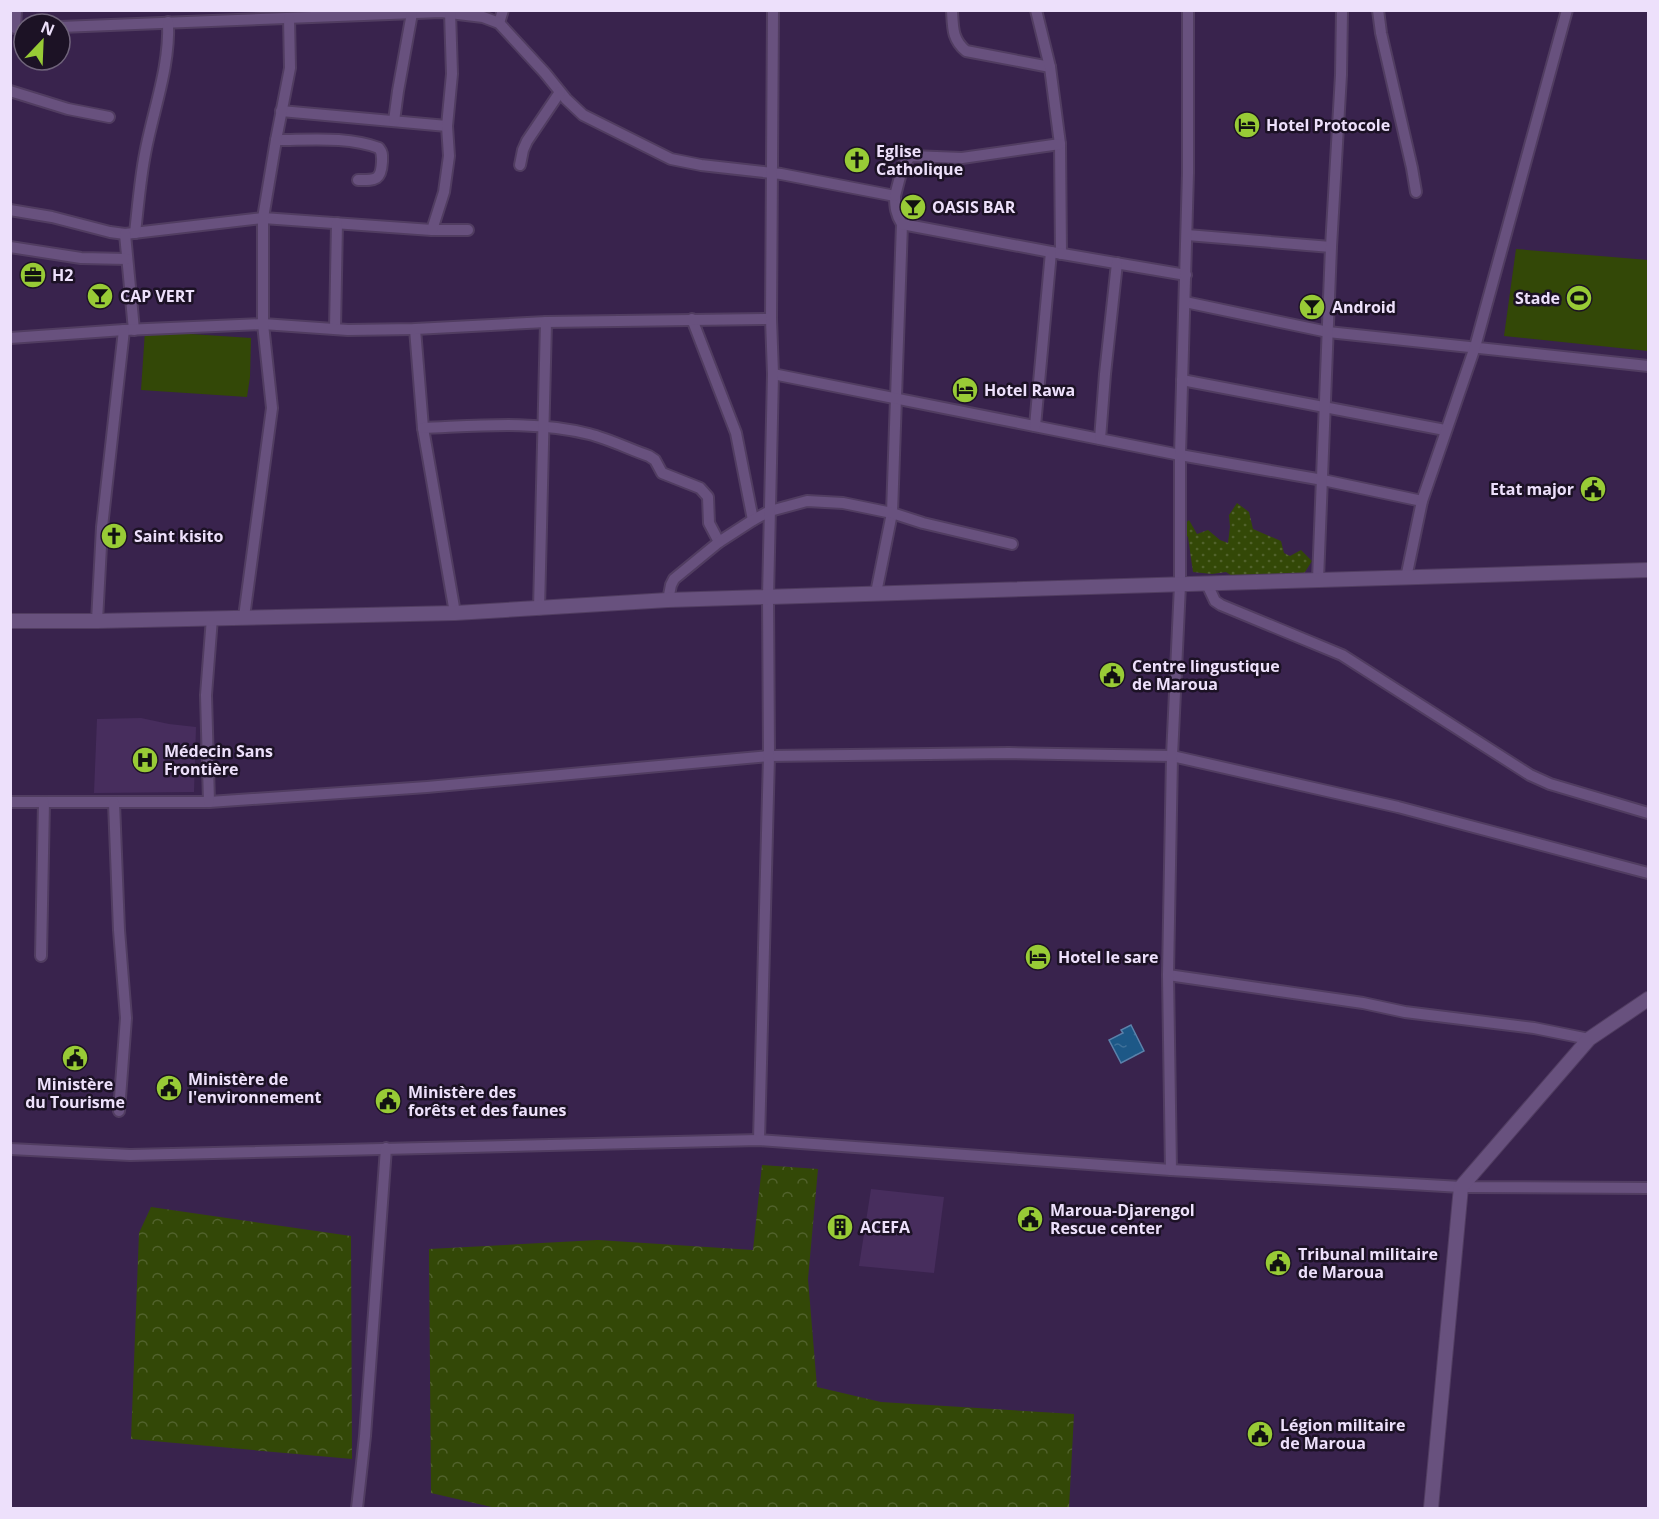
<svg xmlns="http://www.w3.org/2000/svg" width="1659" height="1519" font-family="'Open Sans',sans-serif">
	<defs>
		<pattern id="grass-dots" width="8" height="8" patternUnits="userSpaceOnUse" patternTransform="scale(1.5)"><rect width="8" height="8" fill="#334807"/><path d="M2 2h.1M6 6h.1" fill="none" stroke="#51622c" stroke-width="1.8" stroke-linecap="round"/></pattern>
		<pattern id="forest-crowns" width="20" height="18" patternUnits="userSpaceOnUse" patternTransform="scale(1.5)"><rect width="20" height="18" fill="#334807"/><path d="M2 6a3 3 0 1 1 6 0M12 15a3 3 0 1 1 6 0" fill="none" stroke="#51622c"/></pattern>
		<pattern id="water-ripples" width="26" height="14" patternUnits="userSpaceOnUse" patternTransform="scale(1.5)"><rect width="26" height="14" fill="#1d5887"/><path d="M2 4q2-2 4 0t4 0M15 11q2-2 4 0t4 0" fill="none" stroke="#3e7099"/></pattern>
	</defs>
	<rect width="100%" height="100%" fill="#39234d"/>
	<g fill="#472d5d">
		<path d="M 141,718 L 169,724 L 196,727 L 194,792 L 94,793 L 97,719 Z"/>
		<path d="M 871,1189 L 944,1197 L 934,1273 L 859,1266 Z"/>
	</g>
	<path fill="url(#grass-dots)" d="M 1237,503 L 1249,512 L 1253,529 L 1281,541 L 1284,553 L 1290,556 L 1301,550 L 1312,561 L 1305,572 L 1296,581 L 1243,583 L 1226,572 L 1212,574 L 1193,572 L 1188,537 L 1180,528 L 1189,520 L 1197,534 L 1208,530 L 1220,540 L 1228,543 L 1230,527 L 1229,515 Z"/>
	<g fill="url(#forest-crowns)">
		<path d="M 762,1165 L 818,1169 L 808,1279 L 817,1387 L 881,1402 L 1074,1414 L 1069,1508 L 496,1508 L 431,1493 L 429,1249 L 598,1240 L 753,1250 Z"/>
		<path d="M 151,1207 L 351,1236 L 352,1459 L 131,1439 L 139,1233 Z"/>
	</g>
	<g fill="#334807">
		<path d="M 1516,249 L 1648,260 L 1648,351 L 1504,336 Z"/>
		<path d="M 145,331 L 251,338 L 250,377 L 247,397 L 141,390 Z"/>
	</g>
	<path fill="url(#water-ripples)" stroke="#5b81aa" stroke-width="1.5" d="M 1131,1025 L 1144,1051 L 1121,1063 L 1109,1040 L 1123,1033 L 1121,1030 Z"/>
	<g fill="none" stroke-linecap="round" stroke-linejoin="round">
		<defs>
			<g id="minor">
				<path d="M 952,10 C 953,28 952,39 966,51 L 1050,67"/>
				<path d="M 1036,10 L 1050,67 L 1060,144 L 1061,254"/>
				<path d="M 1378,10 L 1381,33 L 1412,168 L 1416,192"/>
				<path d="M 499,23 L 503,10"/>
				<path d="M 60,27 L 441,12 L 483,17 L 499,23 L 545,73 L 566,99 L 583,115 L 671,159 L 701,165 L 781,174 L 895,196 C 895,207 896,215 902,224 L 892,513 L 876,593"/>
				<path d="M 15,28 L 16,10"/>
				<path d="M 10,91 L 68,109 L 109,117"/>
				<path d="M 281,111 L 447,126"/>
				<path d="M 394,121 L 398,91 L 412,13"/>
				<path d="M 276,140 C 309,140 348,136 379,148 C 383,153 382,156 382,162 C 381,181 375,180 358,180"/>
				<path d="M 520,165 L 523,150 L 527,141 L 560,92"/>
				<path d="M 895,196 L 903,165 L 911,156 L 962,158 L 1060,144"/>
				<path d="M 10,210 L 52,217 L 110,232 L 125,234 L 263,218 L 432,230 L 468,230"/>
				<path d="M 902,224 L 1051,252 L 1186,275"/>
				<path d="M 432,230 L 444,192 L 449,156 L 447,126 L 452,74 L 450,12"/>
				<path d="M 135,233 C 138,207 140,180 145,154 C 153,110 170,68 168,22"/>
				<path d="M 125,234 L 134,330"/>
				<path d="M 1187,235 L 1331,247"/>
				<path d="M 10,247 L 81,258 L 127,259"/>
				<path d="M 1185,302 L 1328,332 L 1648,366"/>
				<path d="M 692,319 L 736,433 L 753,520"/>
				<path d="M 335,329 L 337,223"/>
				<path d="M 415,329 L 423,428 L 455,613"/>
				<path d="M 10,338 L 124,330 L 263,324 L 348,330 L 415,329 L 546,322 L 771,319"/>
				<path d="M 773,374 L 1180,455 L 1323,480 L 1422,501"/>
				<path d="M 1182,380 L 1445,430"/>
				<path d="M 1035,426 L 1051,252"/>
				<path d="M 423,428 C 477,426 535,420 589,434 C 609,439 629,449 649,456 L 655,460 L 662,473 L 700,488 L 708,497 L 709,523 L 719,542"/>
				<path d="M 1100,439 L 1105,374 L 1117,263"/>
				<path d="M 1406,578 L 1422,501 L 1475,347 L 1567,10"/>
				<path d="M 1318,580 L 1331,247 L 1341,75 L 1342,10"/>
				<path d="M 1207,584 L 1215,601 L 1221,605 L 1342,655 L 1530,775 L 1550,784 L 1648,813"/>
				<path d="M 668,600 L 671,585 L 674,579 L 719,542 L 753,520 L 770,511 L 807,501 L 843,503 L 892,513 L 923,523 L 1012,544"/>
				<path d="M 539,609 L 546,322"/>
				<path d="M 244,617 L 272,408 L 263,324 L 263,218 L 276,140 L 290,68 L 289,18"/>
				<path d="M 97,621 L 102,527 L 124,330"/>
				<path d="M 10,802 L 209,802 L 427,787 L 769,756 L 1009,753 L 1172,756 L 1398,807 L 1648,873"/>
				<path d="M 209,802 L 206,695 L 212,618"/>
				<path d="M 114,803 L 119,930 L 126,1018 L 119,1111"/>
				<path d="M 41,956 L 44,802"/>
				<path d="M 1168,975 L 1363,1003 L 1405,1012 L 1534,1028 L 1589,1039"/>
				<path d="M 759,1140 L 769,756 L 768,597 L 773,374 L 771,319 L 773,10"/>
				<path d="M 10,1149 L 130,1155 L 759,1140 L 1171,1170 L 1461,1187 L 1648,1188"/>
				<path d="M 1171,1170 L 1168,975 L 1172,756 L 1180,585 L 1180,455 L 1188,173 L 1188,10"/>
				<path d="M 357,1508 L 365,1436 L 386,1148"/>
			</g>
			<g id="tertiary">
				<path d="M 10,621 L 97,621 L 455,613 L 668,600 L 1648,570"/>
				<path d="M 1431,1508 L 1461,1187 L 1589,1039 L 1648,999"/>
			</g>
		</defs>
		<use href="#minor" stroke="#513d61" stroke-width="14"/>
		<use href="#tertiary" stroke="#513d61" stroke-width="16"/>
		<use href="#minor" stroke="#68517e" stroke-width="10"/>
		<use href="#tertiary" stroke="#68517e" stroke-width="14"/>
	</g>
	<defs>
		<symbol id="hotel-disc" viewBox="-11 -11 22 22"><circle r="9.5" fill="#98cb36" stroke="#1c1225"/><path d="M-6-4.5h1.5V1H6V5H4.5V3h-9V5H-6ZM-4 0a1.8 1.8 0 1 1 3.6 0ZM.5 0V-2.5h3Q6-2.5 6 0Z" fill="#111"/></symbol>
		<symbol id="church-disc" viewBox="-11 -11 22 22"><circle r="9.5" fill="#98cb36" stroke="#1c1225"/><path d="M-1.2-6h2.4v3.5h3.3v2.4h-3.3V6h-2.4V-.1h-3.3v-2.4h3.3Z" fill="#111"/></symbol>
		<symbol id="bar-disc" viewBox="-11 -11 22 22"><circle r="9.5" fill="#98cb36" stroke="#1c1225"/><path d="M-6-5H6L.8 .8V4.5H3.5V6h-7V4.5H-.8V.8Z" fill="#111"/></symbol>
		<symbol id="office-disc" viewBox="-11 -11 22 22"><circle r="9.5" fill="#98cb36" stroke="#1c1225"/><path d="M-6-3h4V-5.5h4V-3h4V5H-6ZM-1-4.5V-3h2v-1.5ZM-6 0V1H6V0Z" fill="#111"/></symbol>
		<symbol id="stadium-disc" viewBox="-11 -11 22 22"><circle r="9.5" fill="#98cb36" stroke="#1c1225"/><path d="M0-5a6.5 5 0 1 0 0 10a6.5 5 0 1 0 0-10ZM-3.5-1.8h7v3.6h-7Z" fill="#111"/></symbol>
		<symbol id="civic-disc" viewBox="-11 -11 22 22"><circle r="9.5" fill="#98cb36" stroke="#1c1225"/><path d="M-.6-6.5H3V-4.5H.6V-3L4-1V1h2V6H-6V1h2V-1L-.6-3ZM-1.2 2.5V6h2.4V2.5Z" fill="#111"/></symbol>
		<symbol id="hospital-disc" viewBox="-11 -11 22 22"><circle r="9.5" fill="#98cb36" stroke="#1c1225"/><path d="M-5-5h3v3.5h4V-5h3V5h-3V1.5h-4V5h-3Z" fill="#111"/></symbol>
		<symbol id="building-disc" viewBox="-11 -11 22 22"><circle r="9.5" fill="#98cb36" stroke="#1c1225"/><path d="M-4-6H4V6H1V3H-1V6H-4ZM-2.5-4.3h1.7v1.8h-1.7ZM.8-4.3h1.7v1.8H.8ZM-2.5-1h1.7V.8h-1.7ZM.8-1h1.7V.8H.8Z" fill="#111"/></symbol>
	</defs>
	<g fill-rule="evenodd">
		<use href="#hotel-disc" x="1232" y="110" width="30" height="30"/>
		<use href="#church-disc" x="842" y="145" width="30" height="30"/>
		<use href="#bar-disc" x="898" y="192" width="30" height="30"/>
		<use href="#office-disc" x="18" y="260" width="30" height="30"/>
		<use href="#bar-disc" x="85" y="281" width="30" height="30"/>
		<use href="#stadium-disc" x="1564" y="283" width="30" height="30"/>
		<use href="#bar-disc" x="1297" y="292" width="30" height="30"/>
		<use href="#hotel-disc" x="950" y="375" width="30" height="30"/>
		<use href="#civic-disc" x="1578" y="474" width="30" height="30"/>
		<use href="#church-disc" x="99" y="521" width="30" height="30"/>
		<use href="#civic-disc" x="1097" y="660" width="30" height="30"/>
		<use href="#hospital-disc" x="130" y="745" width="30" height="30"/>
		<use href="#hotel-disc" x="1023" y="942" width="30" height="30"/>
		<use href="#civic-disc" x="60" y="1043" width="30" height="30"/>
		<use href="#civic-disc" x="154" y="1073" width="30" height="30"/>
		<use href="#civic-disc" x="373" y="1086" width="30" height="30"/>
		<use href="#civic-disc" x="1015" y="1204" width="30" height="30"/>
		<use href="#building-disc" x="825" y="1212" width="30" height="30"/>
		<use href="#civic-disc" x="1263" y="1248" width="30" height="30"/>
		<use href="#civic-disc" x="1245" y="1419" width="30" height="30"/>
	</g>
	<g text-anchor="middle" dominant-baseline="central" stroke-width="5" stroke-linejoin="round" paint-order="stroke">
		<g font-size="16" font-weight="bold" fill="#ede0fb" stroke="#1c1225" text-anchor="start">
			<text x="1266" y="125">Hotel Protocole</text>
			<text x="876" y="151">Eglise<tspan x="876" dy="18">Catholique</tspan></text>
			<text x="932" y="207">OASIS BAR</text>
			<text x="52" y="275">H2</text>
			<text x="120" y="296">CAP VERT</text>
			<text x="1560" y="298" text-anchor="end">Stade</text>
			<text x="1332" y="307">Android</text>
			<text x="984" y="390">Hotel Rawa</text>
			<text x="1574" y="489" text-anchor="end">Etat major</text>
			<text x="134" y="536">Saint kisito</text>
			<text x="1132" y="666">Centre lingustique<tspan x="1132" dy="18">de Maroua</tspan></text>
			<text x="164" y="751">Médecin Sans<tspan x="164" dy="18">Frontière</tspan></text>
			<text x="1058" y="957">Hotel le sare</text>
			<text x="188" y="1079">Ministère de<tspan x="188" dy="18">l'environnement</tspan></text>
			<text x="75" y="1084" text-anchor="middle">Ministère<tspan x="75" dy="18">du Tourisme</tspan></text>
			<text x="408" y="1092">Ministère des<tspan x="408" dy="18">forêts et des faunes</tspan></text>
			<text x="1050" y="1210">Maroua-Djarengol<tspan x="1050" dy="18">Rescue center</tspan></text>
			<text x="860" y="1227">ACEFA</text>
			<text x="1298" y="1254">Tribunal militaire<tspan x="1298" dy="18">de Maroua</tspan></text>
			<text x="1280" y="1425">Légion militaire<tspan x="1280" dy="18">de Maroua</tspan></text>
		</g>
	</g>
	<rect width="1659" height="1519" fill="none" stroke="#ede0fb" stroke-width="24"/>
	<g transform="translate(42 42) rotate(23)"><circle r="28" fill="#1c1225" stroke="#70647b" stroke-width="1.5"/>
	<path d="M0-4.5L10 22L0 15L-10 22Z" fill="#98cb36"/>
	<text y="-9" font-size="16" font-weight="bold" text-anchor="middle" fill="#ede0fb">N</text>
	</g>
</svg>
